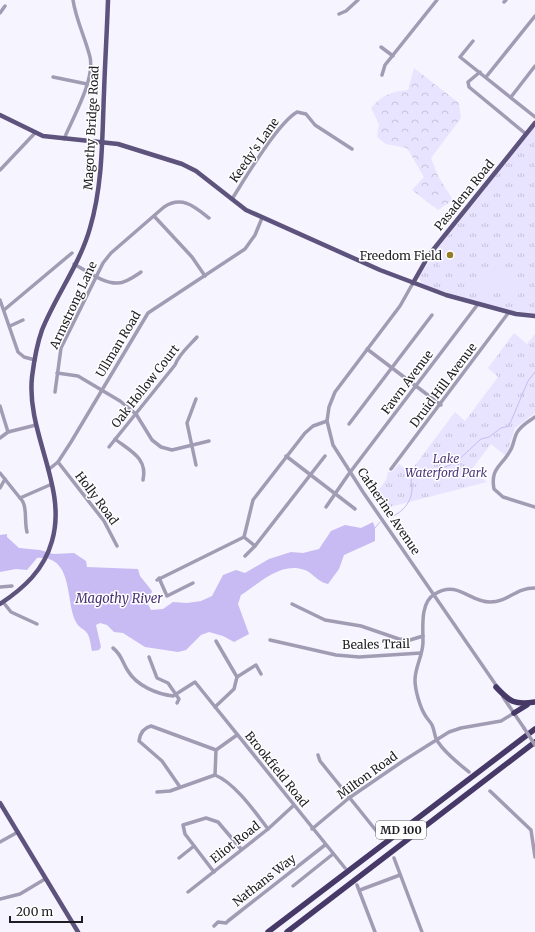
<svg xmlns="http://www.w3.org/2000/svg" width="535" height="932" font-family="Merriweather,serif">
	<defs>
		<pattern id="grass-tufts" width="24" height="20" patternUnits="userSpaceOnUse"><rect width="24" height="20" fill="#e8e3ff"/><path d="M3 7l-1-3M5 7V3M7 7l1-3M15 17l-1-3M17 17v-4M19 17l1-3" fill="none" stroke="#c7c2da"/></pattern>
		<pattern id="forest-crowns" width="20" height="18" patternUnits="userSpaceOnUse"><rect width="20" height="18" fill="#e8e3ff"/><path d="M2 6a3 3 0 1 1 6 0M12 15a3 3 0 1 1 6 0" fill="none" stroke="#c7c2da"/></pattern>
	</defs>
	<rect width="100%" height="100%" fill="#f6f4fe"/>
	<g fill="url(#grass-tufts)">
		<path d="M 535,126 L 535,314 L 512,311 L 428,287 L 421,282 L 419,277 L 436,253 L 435,252 Z"/>
		<path d="M 514,333 L 527,344 L 535,334 L 535,413 L 515,428 L 506,456 L 491,444 L 471,470 L 487,482 L 382,509 L 373,497 L 386,480 L 388,472 L 392,472 L 399,464 L 410,472 L 455,412 L 465,421 L 498,377 L 488,368 Z"/>
	</g>
	<path fill="url(#forest-crowns)" d="M 414,68 L 459,103 L 461,118 L 431,158 L 438,176 L 453,200 L 438,210 L 412,190 L 424,177 L 407,148 L 386,144 L 377,137 L 379,124 L 371,108 C 383,95 389,92 408,90 Z"/>
	<g fill="#e8e3ff">
		<path d="M 468,236 L 481,240 L 476,251 L 464,247 Z"/>
		<path d="M 444,246 L 459,252 L 462,259 L 441,269 L 438,262 L 442,247 Z"/>
		<path d="M 484,269 L 522,279 L 518,296 L 479,286 Z"/>
	</g>
	<path fill="#c8bbf3" d="M 373,522 L 375,528 L 375,541 L 344,555 L 339,569 L 328,584 C 316,581 313,573 305,570 C 280,561 259,584 241,595 L 238,604 L 249,634 L 234,642 L 223,636 L 209,632 L 201,635 L 186,650 L 178,652 L 145,647 L 123,633 L 114,632 L 107,625 L 100,623 L 96,625 L 101,647 L 99,650 L 92,651 C 91,646 90,637 87,633 C 84,629 78,627 76,622 C 65,601 74,555 37,558 L 27,570 L 16,569 L 0,572 L 0,535 L 7,534 L 7,537 L 19,548 L 40,550 L 53,554 L 74,553 L 86,561 L 87,567 L 138,569 L 140,576 L 152,591 L 148,604 L 151,610 L 163,609 L 173,602 L 187,603 L 201,601 L 212,596 L 223,575 L 236,570 L 245,573 L 269,559 L 291,552 L 303,553 L 319,549 L 331,531 L 345,525 L 361,528 Z"/>
	<g fill="none" stroke-linecap="round" stroke-linejoin="round">
		<g stroke="#c8bbf3" stroke-width="1">
			<path d="M 388,518 C 401,514 412,503 412,488 C 411,482 410,481 414,476 L 422,476 L 455,463 L 481,439 L 489,437 L 501,428 L 509,426 L 528,381 L 535,372"/>
			<path d="M 375,528 L 380,522"/>
		</g>
		<g stroke="#a19cb4" stroke-width="3.5">
			<path d="M 504,2 L 506,0"/>
			<path d="M 0,13 L 5,6"/>
			<path d="M 339,14 L 346,11 L 358,0"/>
			<path d="M 473,41 L 460,57 L 535,117"/>
			<path d="M 381,47 L 393,56"/>
			<path d="M 480,72 L 468,82 L 469,87 L 526,134"/>
			<path d="M 382,75 L 385,65 L 437,0"/>
			<path d="M 53,77 L 87,84"/>
			<path d="M 486,77 L 535,16"/>
			<path d="M 511,97 L 535,66"/>
			<path d="M 64,139 C 73,117 95,80 90,57 C 85,37 76,20 73,0"/>
			<path d="M 0,170 L 35,133"/>
			<path d="M 232,199 C 246,177 277,124 297,112 L 306,114 L 315,125 L 352,149"/>
			<path d="M 154,216 L 192,257 L 205,276"/>
			<path d="M 74,264 C 87,271 104,284 118,283 C 126,283 135,276 141,272"/>
			<path d="M 413,283 L 400,306 L 335,392 L 329,407 L 327,421 L 333,445 L 363,492 L 498,688"/>
			<path d="M 0,300 L 18,352 L 24,357 L 35,360"/>
			<path d="M 4,310 L 72,253"/>
			<path d="M 10,326 L 23,320"/>
			<path d="M 367,349 L 441,405"/>
			<path d="M 57,373 L 78,376 L 120,401 L 136,414 L 152,440 L 161,447 L 172,450 L 209,441"/>
			<path d="M 55,392 L 61,348 L 103,263 L 111,253 L 164,207 C 182,195 195,207 209,218"/>
			<path d="M 0,406 L 8,432"/>
			<path d="M 535,417 C 529,421 522,425 518,431 C 514,436 514,445 510,451 C 502,466 490,468 494,489 L 503,497 L 535,507"/>
			<path d="M 349,424 L 432,315"/>
			<path d="M 0,438 L 8,432 L 36,425"/>
			<path d="M 115,439 C 130,451 148,458 143,480"/>
			<path d="M 109,447 L 175,365 C 179,354 189,346 197,337"/>
			<path d="M 286,456 L 355,509"/>
			<path d="M 58,462 L 104,521 L 117,546"/>
			<path d="M 196,465 L 187,423 L 196,399"/>
			<path d="M 391,469 L 509,312"/>
			<path d="M 48,470 L 58,462 L 71,442 L 148,313 L 245,249 L 255,235 L 262,218"/>
			<path d="M 0,473 L 20,498"/>
			<path d="M 0,488 L 5,479"/>
			<path d="M 326,507 L 348,475 L 478,304"/>
			<path d="M 27,532 C 24,522 28,505 20,498 L 52,484"/>
			<path d="M 244,537 L 253,500 L 305,433 L 313,426 L 327,421"/>
			<path d="M 244,537 L 255,546"/>
			<path d="M 245,556 L 255,546 L 325,456"/>
			<path d="M 159,578 L 167,596 L 193,583"/>
			<path d="M 157,580 L 244,537"/>
			<path d="M 0,587 L 12,586"/>
			<path d="M 3,602 L 11,612 L 37,624"/>
			<path d="M 292,604 L 325,620 L 361,626 L 399,639 L 410,640 L 423,636"/>
			<path d="M 270,640 L 336,655 L 359,657 L 421,653"/>
			<path d="M 216,641 L 237,677"/>
			<path d="M 113,648 C 122,655 122,662 128,671 C 137,686 157,694 173,696 L 195,682 L 345,868"/>
			<path d="M 149,657 L 157,678 L 168,683 L 179,699 L 177,703"/>
			<path d="M 503,697 L 524,728"/>
			<path d="M 215,707 L 234,689 L 237,677 L 256,665 L 261,674"/>
			<path d="M 318,755 L 320,761 L 382,838"/>
			<path d="M 469,772 C 458,763 446,754 438,742 C 434,737 435,731 432,725 C 430,721 427,719 425,715 C 420,707 415,690 415,680 C 415,667 423,655 423,642 C 423,627 420,602 435,594 C 458,580 469,602 490,602 C 509,602 514,588 535,588"/>
			<path d="M 215,775 L 216,750"/>
			<path d="M 180,787 L 162,761 L 139,741 C 140,733 143,728 151,726 L 216,750 L 237,735"/>
			<path d="M 490,791 L 531,830 L 535,857"/>
			<path d="M 157,792 L 170,791 L 215,775 C 235,783 255,812 268,829"/>
			<path d="M 312,829 L 349,798 L 403,761 L 449,732 L 461,728 L 501,721 L 514,713"/>
			<path d="M 0,842 L 18,832"/>
			<path d="M 179,858 L 194,846"/>
			<path d="M 394,858 L 422,932"/>
			<path d="M 214,872 L 185,834 L 183,825 L 206,818 L 218,822 L 241,849"/>
			<path d="M 357,885 L 375,932"/>
			<path d="M 293,886 L 333,854"/>
			<path d="M 360,890 L 400,875"/>
			<path d="M 188,892 L 268,829 L 293,806"/>
			<path d="M 0,899 L 20,894 L 45,879"/>
			<path d="M 214,926 L 218,922 L 226,923 L 228,921 L 325,845"/>
		</g>
		<g stroke="#5d537c" stroke-width="4.5">
			<path d="M 0,115 L 43,136 L 118,144 L 182,164 L 196,171 L 246,210 L 380,270 L 446,295 L 516,314 L 535,316"/>
			<path d="M 413,283 L 429,255 L 535,123"/>
			<path d="M 0,604 C 24,588 44,570 52,541 C 68,487 26,433 32,377 C 34,361 37,344 42,330 C 56,295 80,264 90,228 C 103,184 102,138 104,93 C 105,62 107,31 108,0"/>
			<path d="M 0,803 L 78,932"/>
		</g>
		<g stroke="#463968" stroke-width="5.5">
			<path d="M 496,687 C 510,702 514,705 535,702"/>
			<path d="M 514,713 L 527,705"/>
			<path d="M 268,932 L 535,729"/>
			<path d="M 287,932 L 535,742"/>
		</g>
		<path stroke="#a19cb4" stroke-width="3.5" d="M 524,728 L 535,745"/>
	</g>
	<circle fill="#957d25" stroke="#fff" stroke-width="1.5" cx="450" cy="255" r="4"/>
	<g text-anchor="middle" dominant-baseline="central" stroke-width="3" stroke-linejoin="round" paint-order="stroke">
		<rect fill="#fff" stroke="#626165" stroke-width="1" x="376" y="821" width="50" height="18" rx="3"/>
		<g font-size="11" font-weight="bold" fill="#1e1d23">
			<text x="401" y="830">MD 100</text>
		</g>
		<g font-size="12" fill="#1e1d23" stroke="#fff">
			<text transform="translate(91 128) rotate(-87)">Magothy Bridge Road</text>
			<text transform="translate(254 150) rotate(-55)">Keedy's Lane</text>
			<text transform="translate(464 195) rotate(-51)">Pasadena Road</text>
			<text transform="translate(73 305) rotate(-65)">Armstrong Lane</text>
			<text transform="translate(118 344) rotate(-59)">Ullman Road</text>
			<text transform="translate(407 382) rotate(-53)">Fawn Avenue</text>
			<text transform="translate(443 385) rotate(-53)">Druid Hill Avenue</text>
			<text transform="translate(145 386) rotate(-52)">Oak Hollow Court</text>
			<text transform="translate(97 498) rotate(53)">Holly Road</text>
			<text transform="translate(389 511) rotate(56)">Catherine Avenue</text>
			<text transform="translate(376 644) rotate(-1)">Beales Trail</text>
			<text transform="translate(277 769) rotate(51)">Brookfield Road</text>
			<text transform="translate(367 775) rotate(-36)">Milton Road</text>
			<text transform="translate(235 842) rotate(-38)">Eliot Road</text>
			<text transform="translate(264 880) rotate(-38)">Nathans Way</text>
		</g>
		<g font-size="12" fill="#1e1d23" stroke="#fff" text-anchor="end">
			<text x="442" y="255">Freedom Field</text>
		</g>
		<g font-size="12" font-style="italic" fill="#4e397c" stroke="#fff">
			<text x="446" y="458">Lake<tspan x="446" dy="14">Waterford Park</tspan></text>
		</g>
		<g font-size="13" font-style="italic" fill="#483375" stroke="#fff">
			<text x="119" y="598">Magothy River</text>
		</g>
	</g>
	<path d="M10 916v6h72v-6" fill="none" stroke="#1e1d23" stroke-width="2"/>
	<text x="16" y="916" font-size="12" fill="#1e1d23" stroke="#ffffff" stroke-width="3" paint-order="stroke">200 m</text>
</svg>
